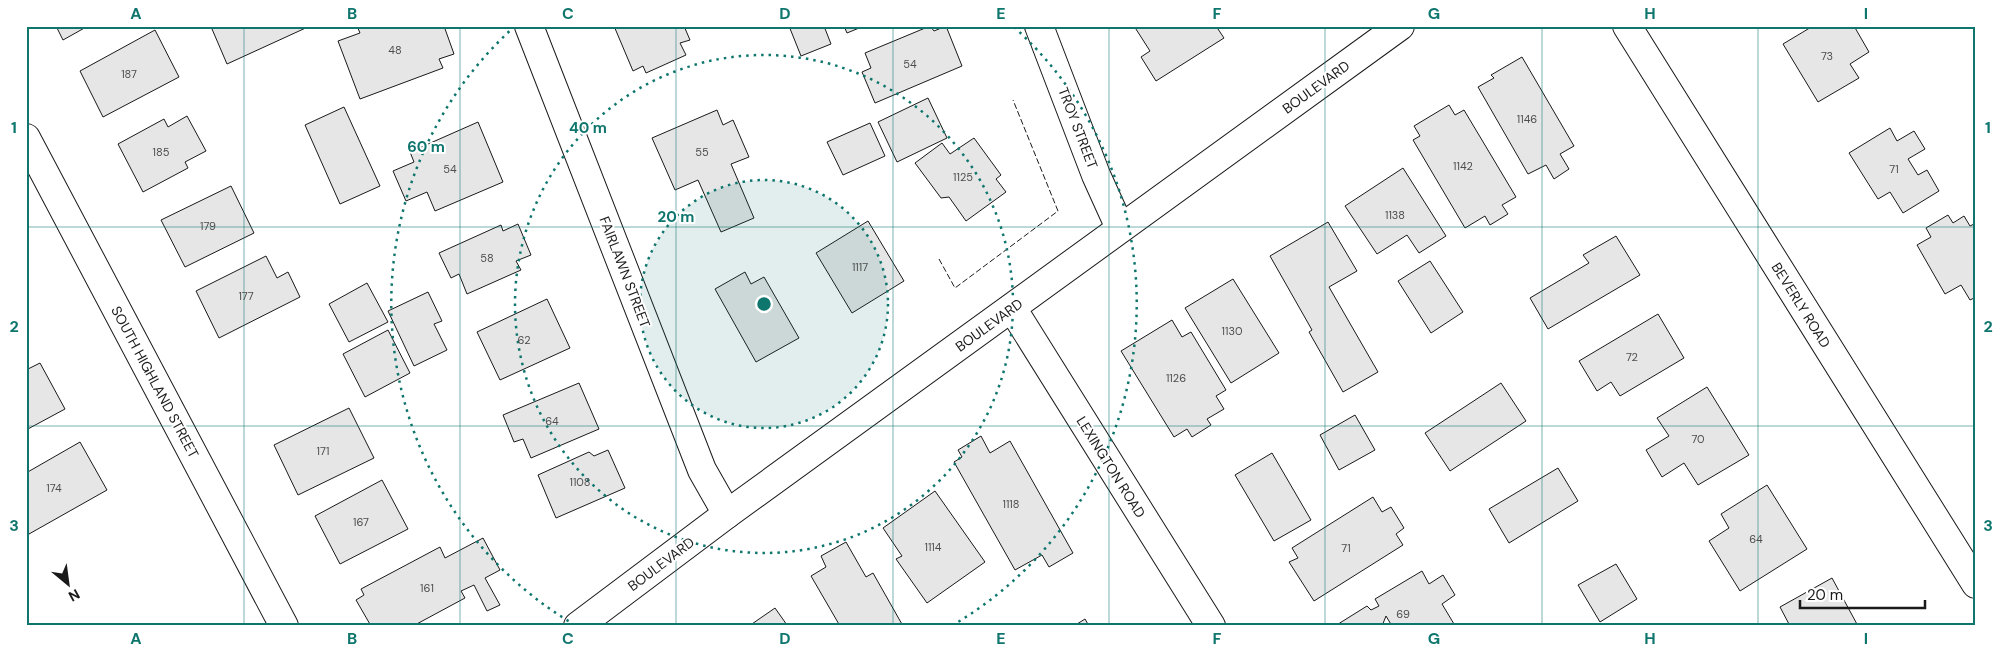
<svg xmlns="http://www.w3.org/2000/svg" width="2002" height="652" font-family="'DM Sans',sans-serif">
	<rect width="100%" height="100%" fill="#fff"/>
	<g fill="#e6e6e6" stroke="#1a1a1a">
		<path d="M 56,26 L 88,26 L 63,40 Z"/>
		<path d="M 217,26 L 310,26 L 227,64 L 212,29 Z"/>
		<path d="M 357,26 L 444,26 L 454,54 L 439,59 L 443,68 L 360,99 L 338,41 L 360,33 Z"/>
		<path d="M 614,26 L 684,26 L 690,40 L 680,43 L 686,55 L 646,73 L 643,66 L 633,71 Z"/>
		<path d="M 789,26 L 824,26 L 831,44 L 801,56 Z"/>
		<path d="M 844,26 L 864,26 L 847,33 Z"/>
		<path d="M 930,26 L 934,31 L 946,26 L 962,66 L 875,103 L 862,72 L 871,68 L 865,53 Z"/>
		<path d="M 1134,26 L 1216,26 L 1224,38 L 1156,81 L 1141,57 L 1150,51 Z"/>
		<path d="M 1813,26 L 1854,26 L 1869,52 L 1850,64 L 1859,78 L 1818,102 L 1783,44 Z"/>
		<path d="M 155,30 L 179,77 L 103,117 L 80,71 Z"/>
		<path d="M 1522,57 L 1574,146 L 1560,154 L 1569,169 L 1554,179 L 1546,165 L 1528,174 L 1478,87 L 1494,78 L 1491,75 Z"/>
		<path d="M 928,98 L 947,138 L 897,162 L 878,122 Z"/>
		<path d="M 1449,105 L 1455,115 L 1464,110 L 1516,197 L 1502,205 L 1508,214 L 1490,225 L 1485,216 L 1465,228 L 1413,140 L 1420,136 L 1414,126 Z"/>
		<path d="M 344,107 L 380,186 L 340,204 L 305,125 Z"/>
		<path d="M 717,110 L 723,125 L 733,120 L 749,157 L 731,164 L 754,218 L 721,232 L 698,180 L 675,190 L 652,138 Z"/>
		<path d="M 187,116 L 206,151 L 185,162 L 188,168 L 143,192 L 118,144 L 164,119 L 168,127 Z"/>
		<path d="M 478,122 L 503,182 L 435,211 L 427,192 L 406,201 L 393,171 L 414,162 L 410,152 Z"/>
		<path d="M 870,123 L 885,156 L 843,175 L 827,142 Z"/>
		<path d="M 1890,128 L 1897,141 L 1914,131 L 1925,149 L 1908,159 L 1918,175 L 1927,170 L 1939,191 L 1903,213 L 1890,192 L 1878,199 L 1849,153 Z"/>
		<path d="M 974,138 L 1001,175 L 996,179 L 1006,192 L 966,221 L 949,197 L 941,198 L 915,163 L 942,143 L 950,154 Z"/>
		<path d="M 1403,168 L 1446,236 L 1419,253 L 1407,235 L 1377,254 L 1345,206 Z"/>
		<path d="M 231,186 L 254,233 L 185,267 L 161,220 Z"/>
		<path d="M 1948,215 L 1953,223 L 1964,216 L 1970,226 L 1976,223 L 1976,297 L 1970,300 L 1961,285 L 1945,294 L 1917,245 L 1931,237 L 1926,228 Z"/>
		<path d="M 868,221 L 904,281 L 852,313 L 816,253 Z"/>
		<path d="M 1328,222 L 1357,271 L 1329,287 L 1378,372 L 1343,392 L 1309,332 L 1312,330 L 1270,256 Z"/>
		<path d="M 518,224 L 531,255 L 516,261 L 521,270 L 467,294 L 459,274 L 451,278 L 439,253 L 501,225 L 503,231 Z"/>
		<path d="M 1616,236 L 1640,275 L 1548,329 L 1530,298 L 1589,263 L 1583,255 Z"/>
		<path d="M 266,256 L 277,278 L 288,272 L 300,297 L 219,338 L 196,291 Z"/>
		<path d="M 1430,261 L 1463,312 L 1431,333 L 1398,281 Z"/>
		<path d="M 745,272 L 751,284 L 764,277 L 799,338 L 756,362 L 715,289 Z"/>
		<path d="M 1233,279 L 1279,353 L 1231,383 L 1185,308 Z"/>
		<path d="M 367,283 L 388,322 L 349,342 L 329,304 Z"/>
		<path d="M 428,292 L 442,321 L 434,324 L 447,350 L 414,366 L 388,311 Z"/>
		<path d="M 547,299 L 570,348 L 500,380 L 477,332 Z"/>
		<path d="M 1658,314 L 1684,358 L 1620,396 L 1611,382 L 1597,391 L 1579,361 Z"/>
		<path d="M 1172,320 L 1182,337 L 1191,332 L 1226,390 L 1216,396 L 1224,409 L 1207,419 L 1211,425 L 1192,437 L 1187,429 L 1174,437 L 1121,351 Z"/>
		<path d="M 388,330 L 410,373 L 365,397 L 343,354 Z"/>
		<path d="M 40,363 L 65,409 L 26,430 L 26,370 Z"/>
		<path d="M 579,383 L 599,429 L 531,458 L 523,439 L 514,442 L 503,415 Z"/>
		<path d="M 1501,383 L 1526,421 L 1450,471 L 1425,433 Z"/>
		<path d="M 1707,387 L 1749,455 L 1698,485 L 1684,463 L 1662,477 L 1646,450 L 1669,436 L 1657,418 Z"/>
		<path d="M 349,408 L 374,458 L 298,495 L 274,445 Z"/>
		<path d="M 1355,415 L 1375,450 L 1339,470 L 1320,435 Z"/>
		<path d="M 981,436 L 990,453 L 1010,441 L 1073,553 L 1049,567 L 1042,555 L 1015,570 L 954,462 L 962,457 L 958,450 Z"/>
		<path d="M 80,442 L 107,490 L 29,534 L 26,528 L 26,473 Z"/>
		<path d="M 608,450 L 625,488 L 556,518 L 538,475 L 589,452 L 594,456 Z"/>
		<path d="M 1272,453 L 1311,520 L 1274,541 L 1235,475 Z"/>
		<path d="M 1558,468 L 1578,501 L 1509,543 L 1489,509 Z"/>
		<path d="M 382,480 L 408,529 L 340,564 L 315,516 Z"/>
		<path d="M 1767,485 L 1807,549 L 1740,591 L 1709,541 L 1729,528 L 1721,514 Z"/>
		<path d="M 935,491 L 985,562 L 927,603 L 896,559 L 902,556 L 883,528 Z"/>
		<path d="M 1373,497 L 1382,512 L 1391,507 L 1404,528 L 1396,534 L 1403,545 L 1314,601 L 1289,562 L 1298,558 L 1292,548 Z"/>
		<path d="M 483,538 L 500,570 L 485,578 L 500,605 L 487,611 L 474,585 L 461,591 L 465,598 L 413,626 L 371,626 L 356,600 L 364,595 L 361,589 L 440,547 L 445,558 Z"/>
		<path d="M 846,542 L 866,577 L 873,573 L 903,626 L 840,626 L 811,576 L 826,567 L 821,556 Z"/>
		<path d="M 1616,564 L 1637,599 L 1600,622 L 1578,585 Z"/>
		<path d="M 1422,571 L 1429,584 L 1443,575 L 1455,595 L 1442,604 L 1454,624 L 1392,626 L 1386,616 L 1382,626 L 1335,626 L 1367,606 L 1371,610 L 1379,606 L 1375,599 Z"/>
		<path d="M 1832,578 L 1858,626 L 1790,626 L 1780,607 Z"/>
		<path d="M 775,608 L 787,625 L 793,626 L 749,626 Z"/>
		<path d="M 1085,619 L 1089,626 L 1074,626 L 1077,624 Z"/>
	</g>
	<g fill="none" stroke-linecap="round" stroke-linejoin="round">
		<defs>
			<g id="minor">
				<path d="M 529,26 L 702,470 L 727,514"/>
				<path d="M 1039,26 L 1096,175 L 1120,228"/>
				<path d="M 1627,26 L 1976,584"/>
				<path d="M 26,138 L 284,626"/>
				<path d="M 1012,308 L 1211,626"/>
			</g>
			<path id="secondary" d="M 578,626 L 727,514 L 1400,26"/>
		</defs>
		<use href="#minor" stroke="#1a1a1a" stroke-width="30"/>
		<use href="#secondary" stroke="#1a1a1a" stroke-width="30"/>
		<use href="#minor" stroke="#fff" stroke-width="28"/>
		<use href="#secondary" stroke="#fff" stroke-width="28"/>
		<path stroke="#1a1a1a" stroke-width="1" stroke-dasharray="6 2.5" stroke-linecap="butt" d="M 939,259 L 955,288 L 1058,211 L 1013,100"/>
	</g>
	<path fill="none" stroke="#0f766e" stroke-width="1" stroke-opacity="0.55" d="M 244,26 L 244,626M 460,26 L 460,626M 676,26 L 676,626M 893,26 L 893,626M 1109,26 L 1109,626M 1325,26 L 1325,626M 1542,26 L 1542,626M 1758,26 L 1758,626M 26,227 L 1976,227M 26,426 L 1976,426"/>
	<circle cx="764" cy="304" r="124" fill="#0f766e" fill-opacity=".12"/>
	<g fill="none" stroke="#0f766e" stroke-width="2.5" stroke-dasharray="2.5 5">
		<circle cx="764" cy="304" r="124"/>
		<circle cx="764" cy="304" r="249"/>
		<path d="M575 625A373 373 0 0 1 514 27M1014 27A373 373 0 0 1 953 625"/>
	</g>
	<g text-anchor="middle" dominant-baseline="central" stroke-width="4" stroke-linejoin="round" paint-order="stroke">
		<g font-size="11" fill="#4d4d4d">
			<text x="395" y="50">48</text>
			<text x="1827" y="56">73</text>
			<text x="910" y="64">54</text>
			<text x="129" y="74">187</text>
			<text x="1527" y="119">1146</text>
			<text x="161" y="152">185</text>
			<text x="702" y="152">55</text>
			<text x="1463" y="166">1142</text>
			<text x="450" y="169">54</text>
			<text x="1894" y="169">71</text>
			<text x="963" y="177">1125</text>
			<text x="1395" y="215">1138</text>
			<text x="208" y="226">179</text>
			<text x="487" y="258">58</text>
			<text x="860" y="267">1117</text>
			<text x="246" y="296">177</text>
			<text x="1232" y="331">1130</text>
			<text x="524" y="340">62</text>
			<text x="1632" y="357">72</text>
			<text x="1176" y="378">1126</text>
			<text x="552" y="421">64</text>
			<text x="1698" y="439">70</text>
			<text x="323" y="451">171</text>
			<text x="580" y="482">1108</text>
			<text x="54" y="488">174</text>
			<text x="1011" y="504">1118</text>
			<text x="361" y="522">167</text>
			<text x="1756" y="539">64</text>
			<text x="933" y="547">1114</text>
			<text x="1346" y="548">71</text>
			<text x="427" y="588">161</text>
			<text x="1403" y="614">69</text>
		</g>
		<g font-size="14" fill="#1a1a1a" stroke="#fff">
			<text transform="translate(1316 87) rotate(-36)">BOULEVARD</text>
			<text transform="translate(1078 128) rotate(69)">TROY STREET</text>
			<text transform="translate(625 272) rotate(69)">FAIRLAWN STREET</text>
			<text transform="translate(1801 305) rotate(58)">BEVERLY ROAD</text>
			<text transform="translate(989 325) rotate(-36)">BOULEVARD</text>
			<text transform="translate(155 382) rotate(62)">SOUTH HIGHLAND STREET</text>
			<text transform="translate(1111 467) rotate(58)">LEXINGTON ROAD</text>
			<text transform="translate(661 564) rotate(-37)">BOULEVARD</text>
		</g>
	</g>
	<circle cx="764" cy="304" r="8" fill="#0f766e" stroke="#fff" stroke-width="2.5"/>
	<g font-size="15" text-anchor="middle" font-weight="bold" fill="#0f766e" stroke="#fff" stroke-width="4" stroke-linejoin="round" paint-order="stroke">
		<text x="588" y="133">40 m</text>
		<text x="426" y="152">60 m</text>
		<text x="676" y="222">20 m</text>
	</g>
	<rect width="2002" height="652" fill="none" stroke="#ffffff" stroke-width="55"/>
	<g transform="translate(68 584) rotate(151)" stroke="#ffffff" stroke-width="4" paint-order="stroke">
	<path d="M0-4L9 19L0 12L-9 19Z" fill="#1a1a1a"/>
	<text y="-8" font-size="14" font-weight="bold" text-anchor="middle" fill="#1a1a1a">N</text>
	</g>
	<path d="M1800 600v8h125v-8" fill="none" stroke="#1a1a1a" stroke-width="2.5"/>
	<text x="1807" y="600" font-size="15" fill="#1a1a1a" stroke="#ffffff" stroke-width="4" paint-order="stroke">20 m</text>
	<rect x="28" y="28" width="1946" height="596" fill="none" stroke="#0f766e" stroke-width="2"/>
	<g font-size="16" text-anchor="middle" font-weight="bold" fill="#0f766e">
		<text x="136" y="19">A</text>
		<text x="352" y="19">B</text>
		<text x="568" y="19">C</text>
		<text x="785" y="19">D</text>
		<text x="1001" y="19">E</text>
		<text x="1217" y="19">F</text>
		<text x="1434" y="19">G</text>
		<text x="1650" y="19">H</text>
		<text x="1866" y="19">I</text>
		<text x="14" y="133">1</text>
		<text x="1988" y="133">1</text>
		<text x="14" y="332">2</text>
		<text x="1988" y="332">2</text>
		<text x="14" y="531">3</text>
		<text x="1988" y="531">3</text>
		<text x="136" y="644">A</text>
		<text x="352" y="644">B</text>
		<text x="568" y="644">C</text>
		<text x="785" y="644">D</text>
		<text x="1001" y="644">E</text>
		<text x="1217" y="644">F</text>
		<text x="1434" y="644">G</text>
		<text x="1650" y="644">H</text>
		<text x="1866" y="644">I</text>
	</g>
</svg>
